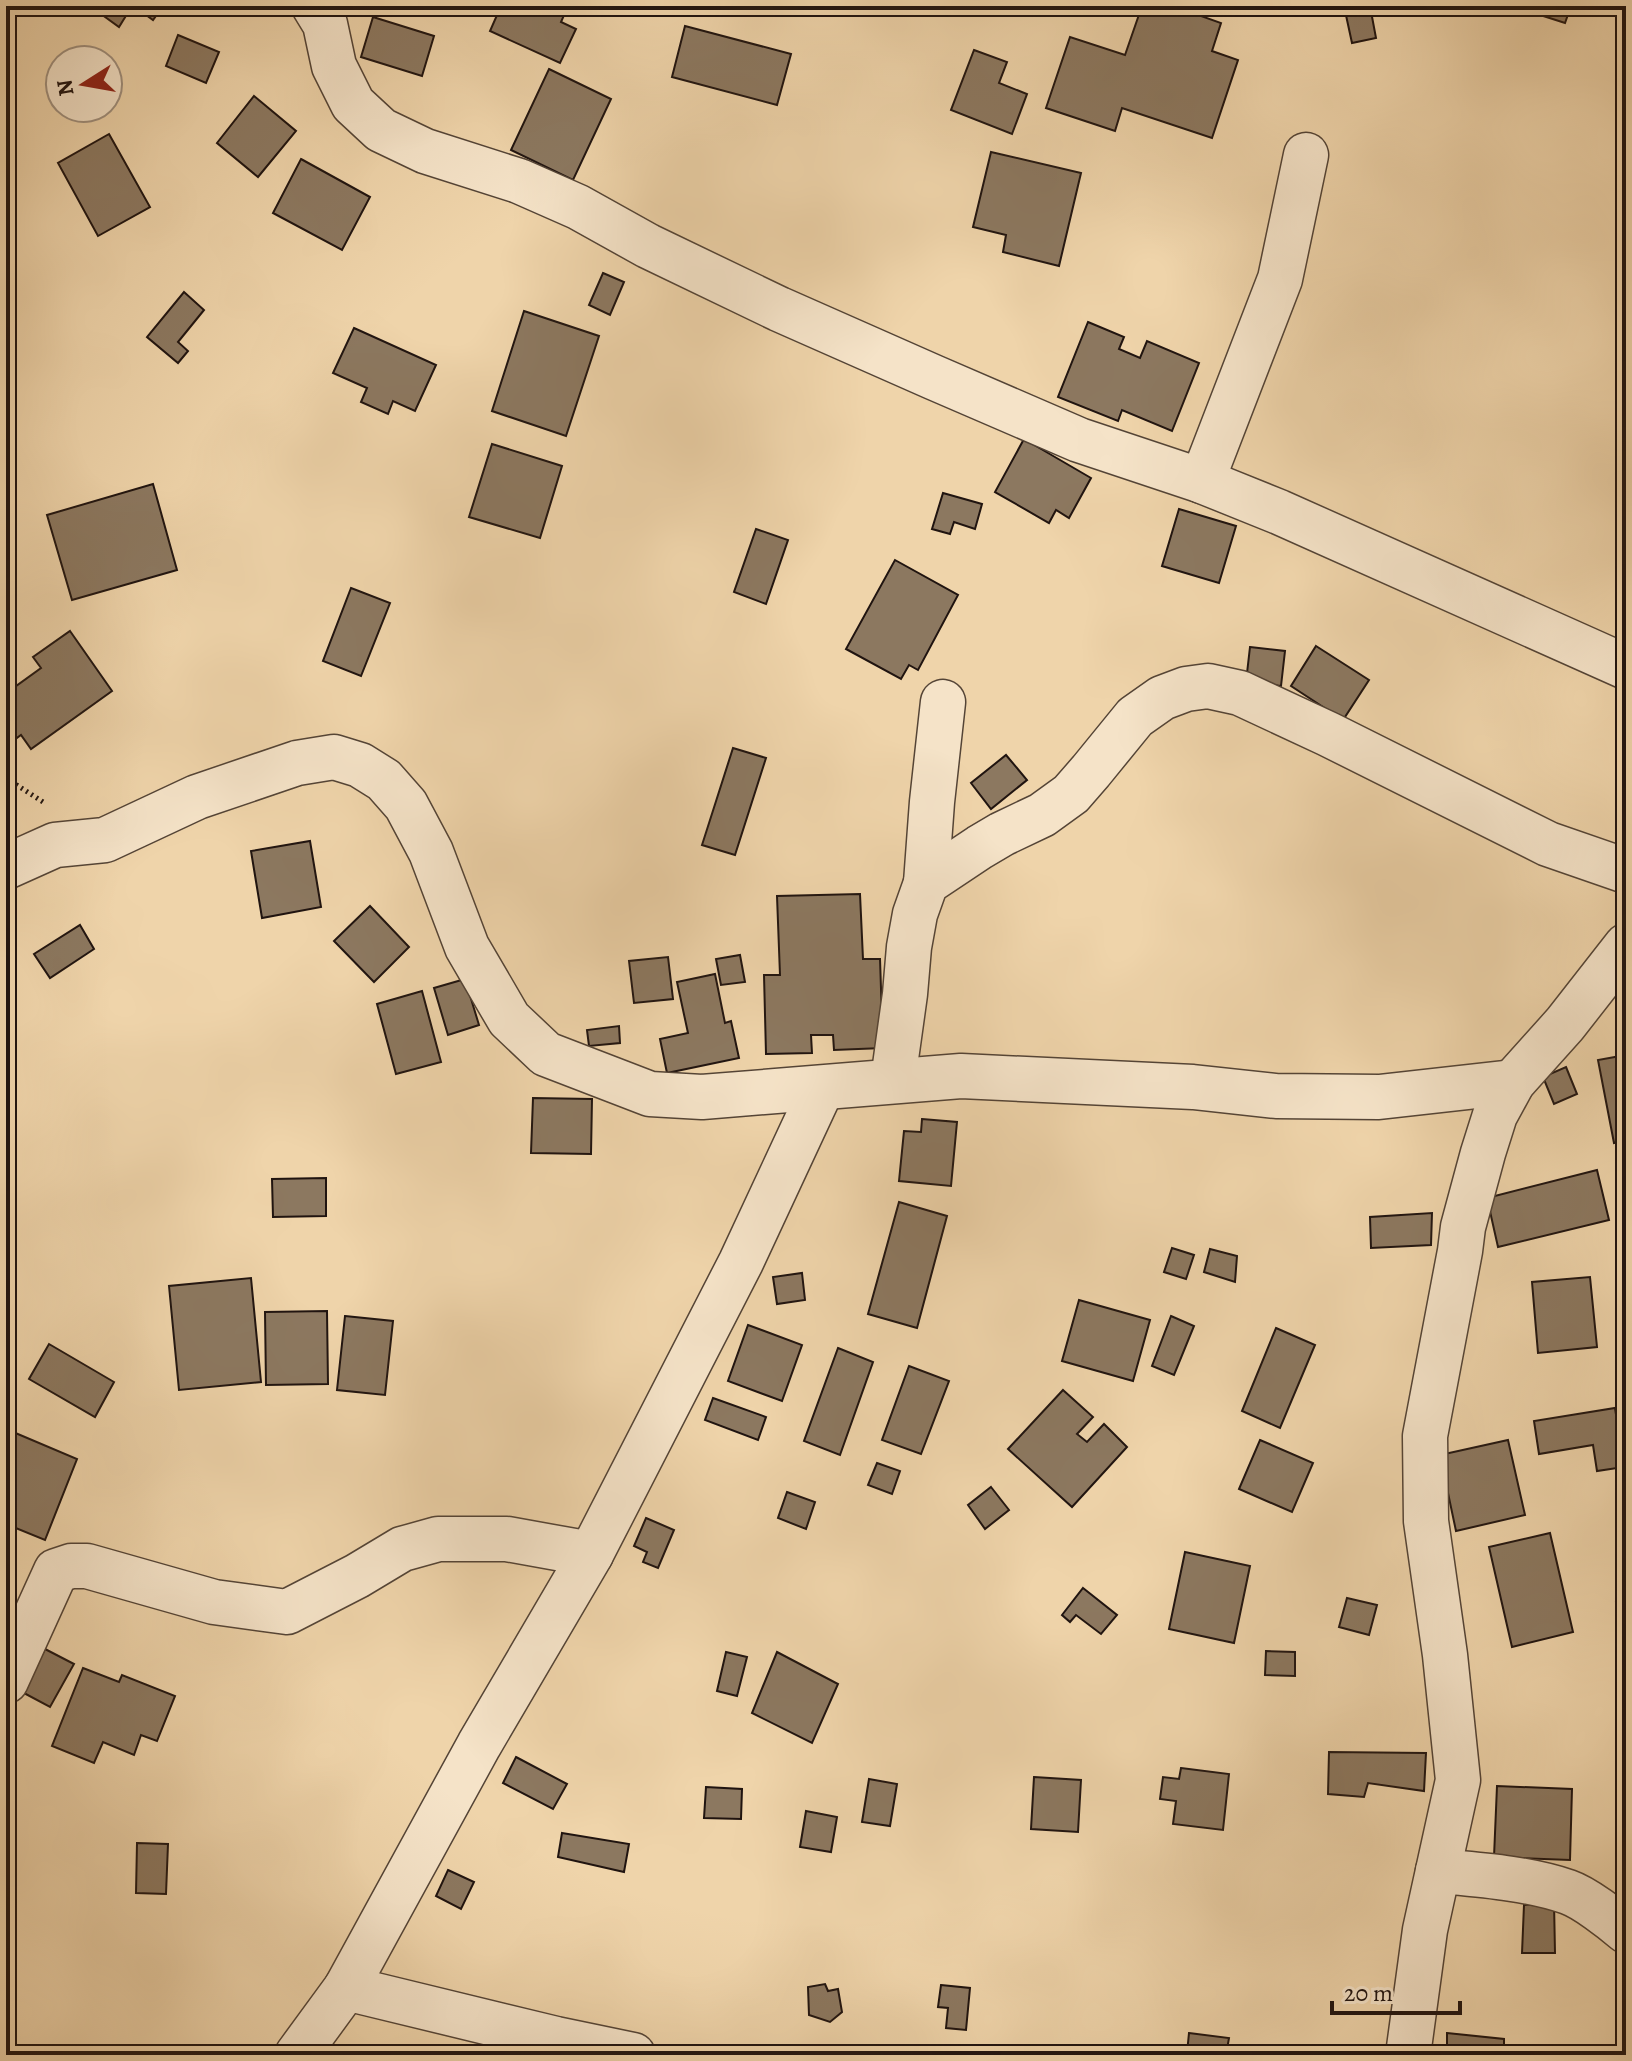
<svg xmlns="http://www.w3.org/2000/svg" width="1632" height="2061" font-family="Alegreya,serif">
	<rect width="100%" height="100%" fill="#efd4aa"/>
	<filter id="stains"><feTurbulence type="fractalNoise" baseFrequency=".0025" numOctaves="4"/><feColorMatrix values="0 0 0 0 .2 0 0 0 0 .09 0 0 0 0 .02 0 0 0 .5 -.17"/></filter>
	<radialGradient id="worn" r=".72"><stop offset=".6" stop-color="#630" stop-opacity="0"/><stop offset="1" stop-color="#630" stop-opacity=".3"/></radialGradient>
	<g fill="#8c7860" stroke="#201410" stroke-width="2">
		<path d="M 90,6 L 132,6 L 119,27 Z"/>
		<path d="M 134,6 L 163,6 L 153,20 Z"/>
		<path d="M 501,6 L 568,6 L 561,22 L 576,29 L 560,63 L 490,31 Z"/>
		<path d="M 1142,6 L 1173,6 L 1221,23 L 1212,51 L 1238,60 L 1212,138 L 1122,108 L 1115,131 L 1046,108 L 1070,37 L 1125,55 Z"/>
		<path d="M 1344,6 L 1370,6 L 1376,38 L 1352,43 Z"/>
		<path d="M 1536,6 L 1571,6 L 1565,23 L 1534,13 Z"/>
		<path d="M 373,17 L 434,36 L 422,76 L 361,57 Z"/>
		<path d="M 685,26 L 791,54 L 777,105 L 672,77 Z"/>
		<path d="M 178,35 L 219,52 L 206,83 L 166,66 Z"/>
		<path d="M 974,50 L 1007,62 L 999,83 L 1027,94 L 1012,134 L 951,110 Z"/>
		<path d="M 549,69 L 611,99 L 573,180 L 511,150 Z"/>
		<path d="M 254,96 L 296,131 L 258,177 L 217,143 Z"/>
		<path d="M 109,134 L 150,207 L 98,236 L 58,163 Z"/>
		<path d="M 991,152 L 1081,173 L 1059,266 L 1003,252 L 1006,235 L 973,227 Z"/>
		<path d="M 301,159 L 370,197 L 342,250 L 273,213 Z"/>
		<path d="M 603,273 L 624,282 L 610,315 L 589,305 Z"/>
		<path d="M 184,292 L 204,310 L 178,342 L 188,351 L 178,363 L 147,337 Z"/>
		<path d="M 524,311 L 599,336 L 566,436 L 492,411 Z"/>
		<path d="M 1088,322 L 1124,337 L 1119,349 L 1140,358 L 1147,341 L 1199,363 L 1172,431 L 1122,410 L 1118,421 L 1058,397 Z"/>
		<path d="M 354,328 L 436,365 L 415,411 L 393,401 L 388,414 L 361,402 L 367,388 L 333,373 Z"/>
		<path d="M 1024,439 L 1091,478 L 1069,518 L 1056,510 L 1049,523 L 995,492 Z"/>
		<path d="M 492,444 L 562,466 L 540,538 L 469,517 Z"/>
		<path d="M 153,484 L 177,570 L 72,600 L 47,515 Z"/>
		<path d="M 943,493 L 982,504 L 975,529 L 954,522 L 950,534 L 932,529 Z"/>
		<path d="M 1179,509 L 1236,526 L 1219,583 L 1162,566 Z"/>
		<path d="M 756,529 L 788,540 L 766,604 L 734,592 Z"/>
		<path d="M 895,560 L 958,595 L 918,670 L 909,665 L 901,679 L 846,649 Z"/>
		<path d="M 351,588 L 390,603 L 361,676 L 323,661 Z"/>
		<path d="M 70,631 L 112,691 L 31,749 L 21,735 L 6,746 L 6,673 L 16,686 L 41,668 L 33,657 Z"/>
		<path d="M 1316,646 L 1369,680 L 1343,720 L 1291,686 Z"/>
		<path d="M 1250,647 L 1285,651 L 1281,686 L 1246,682 Z"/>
		<path d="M 733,748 L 766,758 L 735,855 L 702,845 Z"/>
		<path d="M 1006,755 L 1027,780 L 991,809 L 971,783 Z"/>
		<path d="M 310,841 L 321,907 L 262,918 L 251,851 Z"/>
		<path d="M 860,894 L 863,959 L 880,959 L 883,1048 L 834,1050 L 833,1035 L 811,1035 L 812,1053 L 766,1054 L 764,975 L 780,975 L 777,896 Z"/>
		<path d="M 370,906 L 409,947 L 374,982 L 334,941 Z"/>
		<path d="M 80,925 L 94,949 L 50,978 L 34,954 Z"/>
		<path d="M 740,955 L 745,982 L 721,985 L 716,959 Z"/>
		<path d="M 668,957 L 673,999 L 634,1003 L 629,961 Z"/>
		<path d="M 715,974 L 725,1023 L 731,1021 L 739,1058 L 667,1073 L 660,1039 L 688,1033 L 677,982 Z"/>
		<path d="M 465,979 L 479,1025 L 448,1035 L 434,988 Z"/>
		<path d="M 422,991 L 441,1062 L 396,1074 L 377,1004 Z"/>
		<path d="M 619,1026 L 620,1043 L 589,1046 L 587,1030 Z"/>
		<path d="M 1626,1055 L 1626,1141 L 1614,1143 L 1598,1060 Z"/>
		<path d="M 1566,1067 L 1577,1094 L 1554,1104 L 1543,1077 Z"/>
		<path d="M 533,1098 L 592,1099 L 591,1154 L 531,1153 Z"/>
		<path d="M 922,1119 L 957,1122 L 951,1186 L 899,1181 L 904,1131 L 921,1132 Z"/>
		<path d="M 1597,1170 L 1609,1220 L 1498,1247 L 1487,1198 Z"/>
		<path d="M 326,1178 L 326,1216 L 273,1217 L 272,1179 Z"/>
		<path d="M 899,1202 L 947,1216 L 917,1328 L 868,1314 Z"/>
		<path d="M 1432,1213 L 1431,1245 L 1371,1248 L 1370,1217 Z"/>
		<path d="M 1172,1248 L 1194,1255 L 1186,1279 L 1164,1272 Z"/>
		<path d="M 1210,1249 L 1237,1256 L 1235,1282 L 1204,1272 Z"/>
		<path d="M 802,1273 L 805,1300 L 777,1304 L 773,1277 Z"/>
		<path d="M 1590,1277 L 1597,1347 L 1538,1353 L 1532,1282 Z"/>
		<path d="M 251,1278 L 261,1382 L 179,1390 L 169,1286 Z"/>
		<path d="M 1079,1300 L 1150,1320 L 1133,1381 L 1062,1361 Z"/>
		<path d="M 327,1311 L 328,1384 L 266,1385 L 265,1312 Z"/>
		<path d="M 345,1316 L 393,1321 L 385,1395 L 337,1390 Z"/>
		<path d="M 1171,1316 L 1194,1326 L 1174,1375 L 1152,1366 Z"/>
		<path d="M 748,1325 L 802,1345 L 782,1401 L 728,1381 Z"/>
		<path d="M 1276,1328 L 1315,1345 L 1280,1428 L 1242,1411 Z"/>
		<path d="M 49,1344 L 114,1382 L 95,1417 L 29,1379 Z"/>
		<path d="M 838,1348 L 873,1362 L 840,1455 L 804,1441 Z"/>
		<path d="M 909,1366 L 949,1381 L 921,1454 L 882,1440 Z"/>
		<path d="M 1063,1390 L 1093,1417 L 1077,1434 L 1087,1442 L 1104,1424 L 1127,1447 L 1072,1507 L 1008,1449 Z"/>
		<path d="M 713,1398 L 766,1417 L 758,1440 L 705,1420 Z"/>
		<path d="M 1615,1408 L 1624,1467 L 1597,1471 L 1593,1445 L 1539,1454 L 1534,1421 Z"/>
		<path d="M 6,1429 L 77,1459 L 45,1540 L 6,1524 Z"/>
		<path d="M 1260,1440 L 1313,1463 L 1292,1512 L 1239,1489 Z"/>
		<path d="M 1508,1440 L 1525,1515 L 1456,1531 L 1440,1455 Z"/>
		<path d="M 877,1463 L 900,1471 L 892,1494 L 868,1485 Z"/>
		<path d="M 991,1487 L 1009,1510 L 985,1529 L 968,1505 Z"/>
		<path d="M 787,1492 L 815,1502 L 806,1529 L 778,1518 Z"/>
		<path d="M 646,1518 L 674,1530 L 658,1568 L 643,1562 L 647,1552 L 634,1546 Z"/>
		<path d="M 1550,1533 L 1573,1632 L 1512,1647 L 1489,1547 Z"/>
		<path d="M 1620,1544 L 1626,1544 L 1626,1601 L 1616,1601 Z"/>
		<path d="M 1185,1552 L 1250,1566 L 1234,1643 L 1169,1629 Z"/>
		<path d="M 1083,1588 L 1117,1615 L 1101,1634 L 1076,1615 L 1070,1622 L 1062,1615 Z"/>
		<path d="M 1347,1598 L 1377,1605 L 1369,1635 L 1339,1627 Z"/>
		<path d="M 45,1649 L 74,1664 L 50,1707 L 22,1692 Z"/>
		<path d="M 1266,1651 L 1295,1652 L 1295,1676 L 1265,1675 Z"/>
		<path d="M 726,1652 L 747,1657 L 737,1696 L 717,1691 Z"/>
		<path d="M 777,1652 L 838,1684 L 812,1743 L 752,1713 Z"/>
		<path d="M 83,1668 L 119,1682 L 122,1675 L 175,1696 L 157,1741 L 141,1735 L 134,1755 L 103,1742 L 94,1763 L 52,1746 Z"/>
		<path d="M 1329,1752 L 1426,1753 L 1424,1791 L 1368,1783 L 1364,1797 L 1328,1794 Z"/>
		<path d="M 516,1757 L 567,1784 L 553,1809 L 503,1783 Z"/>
		<path d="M 1181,1768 L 1229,1774 L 1223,1830 L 1173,1824 L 1176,1801 L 1160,1799 L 1163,1777 L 1179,1779 Z"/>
		<path d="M 1034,1777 L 1081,1780 L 1078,1832 L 1031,1829 Z"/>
		<path d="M 869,1779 L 897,1784 L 890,1826 L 862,1822 Z"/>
		<path d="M 1497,1786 L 1572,1789 L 1570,1860 L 1494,1857 Z"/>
		<path d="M 706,1787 L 742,1789 L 741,1819 L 704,1818 Z"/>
		<path d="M 806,1811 L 837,1817 L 831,1852 L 800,1847 Z"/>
		<path d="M 562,1833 L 629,1844 L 624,1872 L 558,1857 Z"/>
		<path d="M 137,1843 L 168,1844 L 166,1894 L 136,1893 Z"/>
		<path d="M 448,1870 L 474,1882 L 461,1909 L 436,1896 Z"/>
		<path d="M 1554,1902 L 1555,1953 L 1522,1953 L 1524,1905 Z"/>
		<path d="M 825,1984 L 828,1991 L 838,1989 L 842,2012 L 830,2022 L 809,2015 L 808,1987 Z"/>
		<path d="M 941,1985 L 970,1988 L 966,2030 L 946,2028 L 948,2008 L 938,2007 Z"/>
		<path d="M 1189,2033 L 1229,2038 L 1226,2055 L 1154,2055 L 1154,2052 L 1187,2053 Z"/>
		<path d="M 1447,2033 L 1504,2039 L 1504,2055 L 1447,2055 Z"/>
	</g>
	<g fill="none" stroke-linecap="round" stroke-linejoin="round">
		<defs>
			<g id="street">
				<path d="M 314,6 L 325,24 L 334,66 L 353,104 L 381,130 L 425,151 L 519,181 L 578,207 L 648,246 L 779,309 L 933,377 L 1079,440 L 1202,481 L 1279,512 L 1626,667"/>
				<path d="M 1202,481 L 1280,279 L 1306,155"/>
				<path d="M 6,867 L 55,845 L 105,840 L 197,797 L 297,763 L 334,757 L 360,765 L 384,780 L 406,805 L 431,852 L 467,947 L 509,1019 L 546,1054 L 650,1094 L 702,1097 L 961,1076 L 1193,1087 L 1276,1096 L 1379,1097 L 1513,1082"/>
				<path d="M 926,883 L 932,802 L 943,702"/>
				<path d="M 893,1080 L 905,994 L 909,947 L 915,914 L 926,883 L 980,847 L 1002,834 L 1042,815 L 1071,794 L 1091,771 L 1135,717 L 1162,698 L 1186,689 L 1208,686 L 1240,693 L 1328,734 L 1548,844 L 1626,871"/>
				<path d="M 6,1681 L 56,1571 L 71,1566 L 87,1566 L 214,1602 L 287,1612 L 357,1576 L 402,1549 L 438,1539 L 507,1539 L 591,1554"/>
				<path d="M 1438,1871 C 1481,1875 1527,1878 1568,1892 C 1585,1898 1612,1919 1626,1931"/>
				<path d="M 346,1988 L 479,1745 L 591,1554 L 741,1262 L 822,1088"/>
				<path d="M 297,2055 L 346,1988 L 556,2039 L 633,2055"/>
				<path d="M 1408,2055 L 1425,1930 L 1458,1780 L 1445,1655 L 1426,1521 L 1425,1436 L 1460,1251 L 1463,1227 L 1483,1153 L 1495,1115 L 1513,1082 L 1565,1024 L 1626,946"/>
			</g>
		</defs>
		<use href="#street" stroke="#544436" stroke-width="47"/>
		<path stroke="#201410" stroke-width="5" stroke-dasharray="2 4" stroke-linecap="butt" d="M 6,778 L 43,802"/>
		<use href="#street" stroke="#f5e3c8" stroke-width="44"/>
	</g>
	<rect width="1632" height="2061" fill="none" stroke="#efd4aa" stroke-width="32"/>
	<rect x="8" y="8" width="1616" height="2045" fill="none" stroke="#201410" stroke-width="4"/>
	<rect x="16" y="16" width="1600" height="2029" fill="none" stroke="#201410" stroke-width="2"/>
	<g transform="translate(84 84) rotate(259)"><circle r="38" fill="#f5e3c8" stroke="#a0907e" stroke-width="2"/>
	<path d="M0-6L14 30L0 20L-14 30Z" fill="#8f2418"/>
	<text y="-12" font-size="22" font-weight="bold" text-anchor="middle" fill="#201410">N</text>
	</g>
	<path d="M1332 2001v12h128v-12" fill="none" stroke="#201410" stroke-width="4"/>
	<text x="1344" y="2001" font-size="24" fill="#201410" stroke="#f5e3c8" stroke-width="6" paint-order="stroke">20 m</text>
	<rect width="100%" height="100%" filter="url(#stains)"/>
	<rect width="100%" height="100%" fill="url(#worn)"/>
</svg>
